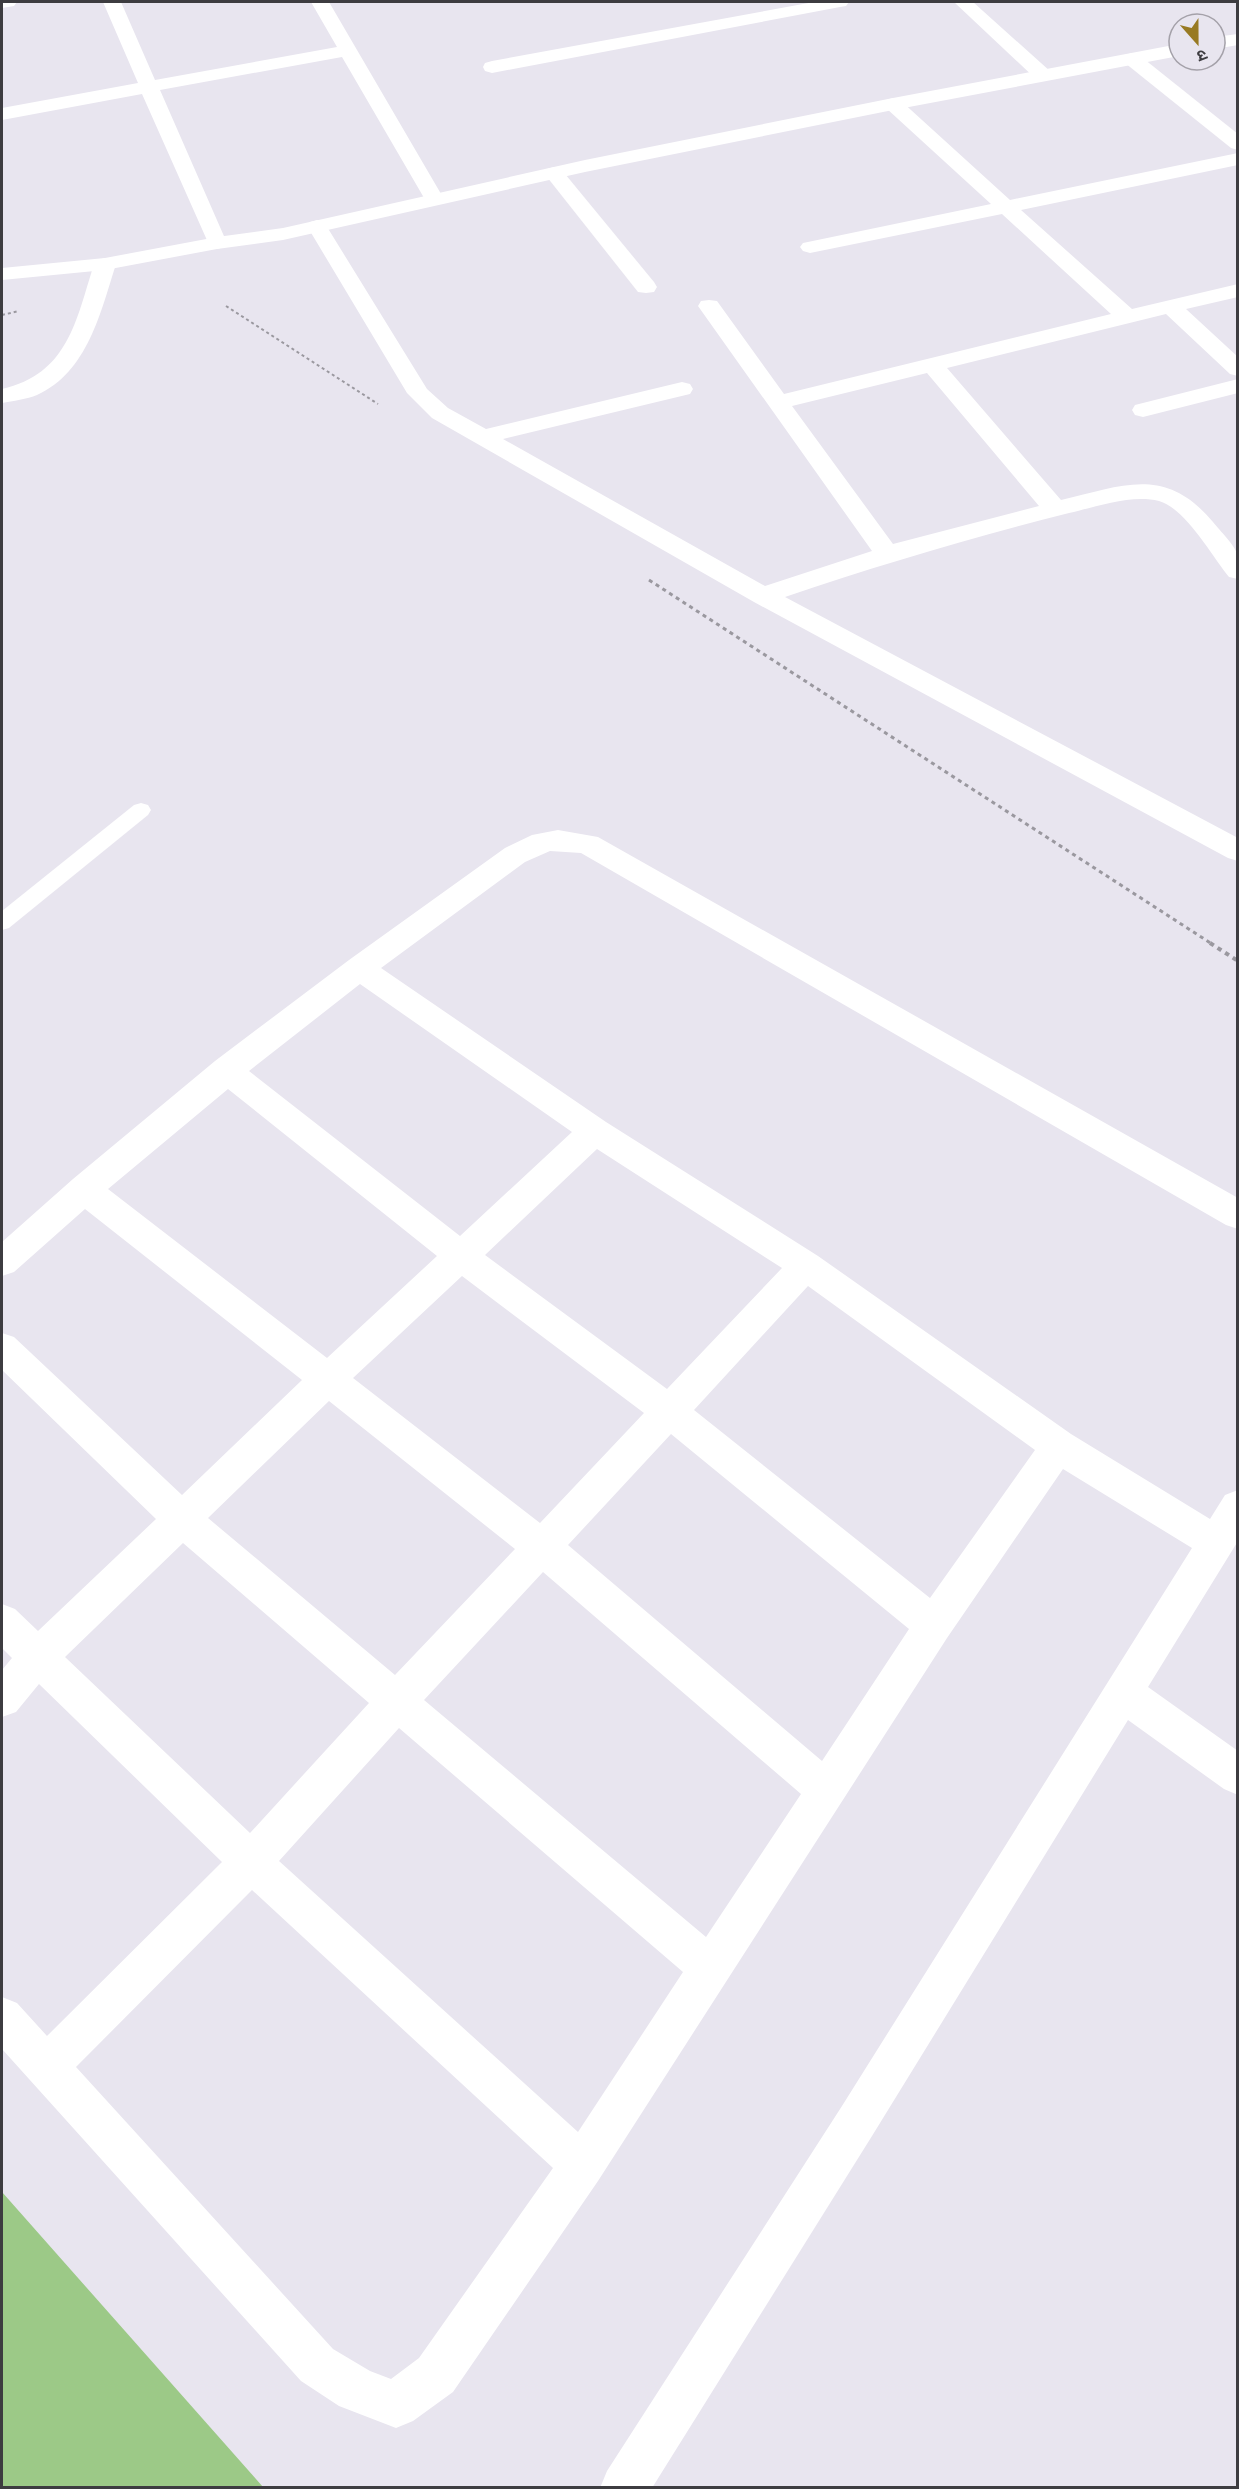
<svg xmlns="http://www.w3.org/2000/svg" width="1239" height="2489" font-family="'Zilla Slab','Noto Sans Devanagari',serif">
	<rect width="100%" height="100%" fill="#e8e5ef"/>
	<path fill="#9cc987" d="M 2,2192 L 263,2487 L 264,2487 L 2,2487 Z"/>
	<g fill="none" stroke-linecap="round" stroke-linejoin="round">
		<g stroke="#9a989f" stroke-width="2" stroke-dasharray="3 3" stroke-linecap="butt">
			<path d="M 226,306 L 378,404"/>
			<path d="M 2,315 L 19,311"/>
		</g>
		<path stroke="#9a989f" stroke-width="3" stroke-dasharray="4 4" stroke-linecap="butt" d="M 649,580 L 1212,944"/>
		<path stroke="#9a989f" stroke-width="4" stroke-dasharray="4.5 4.5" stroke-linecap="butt" d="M 1210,943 L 1238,961"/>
		<path fill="#fff" fill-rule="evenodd" d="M 141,803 L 148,805 L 151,810 L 148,815 L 9,928 L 2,930 L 2,911 L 134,805 Z"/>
		<g fill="#fff" fill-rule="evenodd">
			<path d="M 2,2 L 17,2 L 14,6 L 2,8 Z"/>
			<path d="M 103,2 L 121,2 L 155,80 L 337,47 L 311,2 L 329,2 L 444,199 L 441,203 L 427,203 L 342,57 L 160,90 L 227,243 L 224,247 L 217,249 L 210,247 L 142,94 L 2,120 L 2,108 L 138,83 Z"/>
			<path d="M 814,2 L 849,2 L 846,6 L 840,7 L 492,73 L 485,71 L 483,67 L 485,63 L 492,61 Z"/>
			<path d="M 954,2 L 973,2 L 1051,72 L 1053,76 L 1051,80 L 1037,80 Z"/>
			<path d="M 1132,53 L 1139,55 L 1238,134 L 1238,150 L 1231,148 L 1125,63 L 1123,59 L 1125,55 Z"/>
			<path d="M 893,98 L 900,100 L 1010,200 L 1238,153 L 1238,165 L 1021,210 L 1132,309 L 1238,284 L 1238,297 L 1186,309 L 1238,357 L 1238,376 L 1230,374 L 1166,314 L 947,368 L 1061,500 C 1123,486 1165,465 1213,522 C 1220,531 1235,545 1238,556 C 1239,563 1238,572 1238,579 L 1229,577 C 1212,556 1185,508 1159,501 C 1131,494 1096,507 1069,513 C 973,537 879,565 785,597 L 1238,838 L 1238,861 L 1228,858 L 754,602 L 432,418 L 407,393 L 307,226 L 310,222 L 317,220 L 324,222 L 427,389 L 448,408 L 486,429 L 682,382 L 690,384 L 693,389 L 690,394 L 503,439 L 765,586 L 872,551 L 698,306 L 701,301 L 709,300 L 717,301 L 784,394 L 1111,314 L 1002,214 L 810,253 L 803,251 L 800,247 L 803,243 L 991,204 L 886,108 L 883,104 L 886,100 ZM 927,373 L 1039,506 L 893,544 L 792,406 Z"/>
			<path d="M 554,167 L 561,169 L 654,282 L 657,287 L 654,292 L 646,293 L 638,292 L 547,177 L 544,173 L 547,169 Z"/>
			<path d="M 105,258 L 112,260 L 116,264 C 101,311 88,372 37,395 C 27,399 13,401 2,403 L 2,389 C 68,374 76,321 94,264 L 98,260 Z"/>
			<path d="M 1238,379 L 1238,393 L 1143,417 L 1135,415 L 1132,410 L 1135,405 Z"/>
			<path d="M 558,830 L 598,837 L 1238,1198 L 1238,1229 L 1226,1225 L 581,853 L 550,851 L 525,862 L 381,968 L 606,1122 L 818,1256 L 1071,1434 L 1210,1519 L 1225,1495 L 1238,1490 L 1238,1541 L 1148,1687 L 1238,1751 L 1238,1795 L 1224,1789 L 1128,1720 L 872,2136 L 652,2488 L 600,2488 L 607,2471 L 842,2106 L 1192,1548 L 1063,1469 L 947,1638 L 598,2181 L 453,2392 L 413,2421 L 396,2428 L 339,2406 L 301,2381 L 2,2049 L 2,1997 L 17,2003 L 47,2036 L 222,1862 L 39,1684 L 16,1712 L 2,1717 L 2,1670 L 12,1658 L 2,1648 L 2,1604 L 15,1609 L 38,1631 L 156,1519 L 2,1370 L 2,1333 L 14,1337 L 182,1495 L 302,1380 L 85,1209 L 14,1272 L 2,1276 L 2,1242 L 73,1179 L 215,1061 L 349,960 L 505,848 L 532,835 ZM 360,984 L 572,1132 L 460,1236 L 249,1071 ZM 228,1089 L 437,1256 L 327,1358 L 108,1189 ZM 597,1149 L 782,1268 L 667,1389 L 485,1255 ZM 462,1276 L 644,1413 L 540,1523 L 353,1378 ZM 808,1286 L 1035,1450 L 930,1598 L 694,1410 ZM 329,1401 L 515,1549 L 395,1675 L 208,1518 ZM 671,1434 L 909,1629 L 822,1761 L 568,1545 ZM 183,1543 L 369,1703 L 250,1833 L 65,1657 ZM 543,1572 L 801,1794 L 706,1937 L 424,1700 ZM 399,1728 L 683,1972 L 578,2132 L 279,1861 ZM 252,1890 L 553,2168 L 419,2358 L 391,2379 L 370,2371 L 333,2349 L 76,2067 Z"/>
		</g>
		<g fill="#fff" fill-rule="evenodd">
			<path d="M 1238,34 L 1238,45 L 1215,49 L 1215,37 Z"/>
			<path d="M 1179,44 L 1179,56 L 893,110 L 585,172 L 283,240 L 217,249 L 105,270 L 2,280 L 2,268 L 105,258 L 217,237 L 283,228 L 585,160 L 893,98 Z"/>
		</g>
	</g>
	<rect width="1239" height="2489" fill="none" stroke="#3d3c40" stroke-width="6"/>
	<g transform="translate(1197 42) rotate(159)"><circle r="28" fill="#e8e5ef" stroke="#a4a1a9" stroke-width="1.5"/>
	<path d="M0-4.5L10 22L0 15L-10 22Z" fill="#987a23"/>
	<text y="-9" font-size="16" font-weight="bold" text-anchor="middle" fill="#3d3c40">उ</text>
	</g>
</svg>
